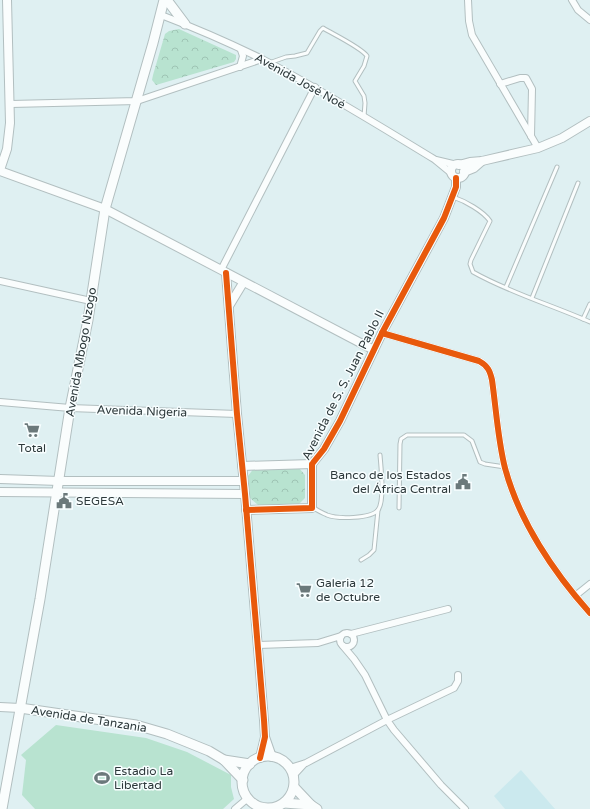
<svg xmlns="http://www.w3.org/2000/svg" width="590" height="809" font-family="'Varela Round',sans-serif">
	<defs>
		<pattern id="park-crowns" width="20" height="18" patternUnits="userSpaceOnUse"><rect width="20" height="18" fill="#b8e3d0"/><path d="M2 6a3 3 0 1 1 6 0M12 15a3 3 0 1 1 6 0" fill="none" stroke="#9ec4b4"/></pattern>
	</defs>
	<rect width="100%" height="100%" fill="#dff0f2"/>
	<path fill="#cbe9ee" d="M 521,770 L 555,809 L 505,809 L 494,796 Z"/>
	<path fill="#b8e3d0" d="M 56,725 L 146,738 L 187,752 L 231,775 L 231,787 L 234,799 L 223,809 L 35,809 L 22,795 L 26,760 L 21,755 Z"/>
	<g fill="url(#park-crowns)">
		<path d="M 179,29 L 236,55 L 236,59 L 234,62 L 156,85 L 152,80 L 153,75 L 165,34 L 169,31 Z"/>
		<path d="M 254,468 L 299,468 L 305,475 L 305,498 L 298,505 L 258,505 L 250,498 L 248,476 Z"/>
	</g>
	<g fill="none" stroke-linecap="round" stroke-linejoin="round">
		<defs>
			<g id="service">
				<path d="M 269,63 L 286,57 L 295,56 L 307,53 L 320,31 L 323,28 C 333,34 362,48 367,56 L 364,66 L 355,81 L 364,96 L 365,103 L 364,117"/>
				<path d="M 453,197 C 465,201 483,211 490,221 L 471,260 L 470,264 L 473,272 C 510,293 552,305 590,322"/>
				<path d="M 506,287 L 557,167"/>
				<path d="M 532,298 L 578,183"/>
				<path d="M 583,319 L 590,304"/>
				<path d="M 314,508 C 318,511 323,513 327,515 C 337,519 371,519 378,510 C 385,501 381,468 380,455"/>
				<path d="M 399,508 L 400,444 L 401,439 L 407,435 L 464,435 L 472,441 L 480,462 L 485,464 L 505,467"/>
				<path d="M 361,560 L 369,555 L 374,550 L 378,510"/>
			</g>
			<g id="minor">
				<path d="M 468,0 L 469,21 L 472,35 L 538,148"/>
				<path d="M 572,0 L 578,10 L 590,20"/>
				<path d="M 161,15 C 195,28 230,43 264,60 C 322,90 378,125 434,159 L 451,173"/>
				<path d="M 240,67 L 243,56 L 241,50"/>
				<path d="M 500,84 L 520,78 L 526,78 L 532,89 L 531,136"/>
				<path d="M 11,104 L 137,101 L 262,59"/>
				<path d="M 436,160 L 457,165"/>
				<path d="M 221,270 L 315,87"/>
				<path d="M 0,281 L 91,301"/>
				<path d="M 382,333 L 479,361 C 488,366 490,371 492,380 C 496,408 498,441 505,468 C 519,521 554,573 590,613"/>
				<path d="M 0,402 L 70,408 L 237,414"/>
				<path d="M 575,596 L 590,584"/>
				<circle cx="347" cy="640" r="7"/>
				<path d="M 351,634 L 448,609"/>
				<path d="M 258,645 L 318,643 L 341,636"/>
				<path d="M 343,646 L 354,659 L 365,675 L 387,720 L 454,688 L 458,681 L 458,675"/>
				<path d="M 290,768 L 306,763 L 387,720 L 394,730 L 441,785 L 465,809"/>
				<path d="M 293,776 L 304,764"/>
				<path d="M 269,808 L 269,809"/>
				<path d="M 235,809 L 248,798"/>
			</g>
			<g id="tertiary">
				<circle cx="458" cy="171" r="7"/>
				<path d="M 459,165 L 470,162 L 482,161 L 538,148 L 562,138 L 590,121"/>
				<path d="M 0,170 L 7,149 L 10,123 L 7,0"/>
				<path d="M 0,171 L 105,209 L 374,350"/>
				<path d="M 464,172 L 474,168 L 482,161"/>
				<path d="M 226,273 L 237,414 L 245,494 L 264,720 L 265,737 L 260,758"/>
				<path d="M 229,306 L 243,283"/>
				<path d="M 242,466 L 312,464"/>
				<path d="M 0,479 L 59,481 L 243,481"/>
				<path d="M 0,492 L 245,494"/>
				<path d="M 246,510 L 312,508 L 312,464 L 324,449 L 340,421 L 382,333 L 444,218 L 456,187 L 456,178"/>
				<path d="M 0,707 L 20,708"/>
				<path d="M 265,737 L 272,757"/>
			</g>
			<g id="secondary">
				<path d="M 167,0 L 185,24"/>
				<path d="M 20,708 L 136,725 L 167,734 L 209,751 L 224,760 L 243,780"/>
				<circle cx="268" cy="782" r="26"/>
				<path d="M 224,760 L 250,764"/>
				<path d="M 294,787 L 311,805 L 317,809"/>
				<path d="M 284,803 L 311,805"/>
				<path d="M 2,809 L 40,599 L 70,408 L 88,320 L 105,209 L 153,43 L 164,0"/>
			</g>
		</defs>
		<use href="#service" stroke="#b2bfc0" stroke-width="5"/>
		<use href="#minor" stroke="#b2bfc0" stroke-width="8"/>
		<use href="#tertiary" stroke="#b2bfc0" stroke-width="10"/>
		<use href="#secondary" stroke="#b2bfc0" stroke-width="11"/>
		<use href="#service" stroke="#fafdfd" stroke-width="3"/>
		<use href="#minor" stroke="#fafdfd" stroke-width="6"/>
		<use href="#tertiary" stroke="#fafdfd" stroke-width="8"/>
		<use href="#secondary" stroke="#fafdfd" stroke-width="9"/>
		<defs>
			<g id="cycleway">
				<path d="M 226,273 L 237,414 L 245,494 L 264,720 L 265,737 L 260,758"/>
				<path d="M 382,333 L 479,361 C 488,366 490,371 492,380 C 496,408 498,441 505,468 C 519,521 554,573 590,613"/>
				<path d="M 246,510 L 312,508 L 312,464 L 324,449 L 340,421 L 382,333 L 444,218 L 456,187 L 456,178"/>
			</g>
		</defs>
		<use href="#cycleway" stroke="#f8feff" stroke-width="8"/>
		<use href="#cycleway" stroke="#e8590c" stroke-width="6"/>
	</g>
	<defs>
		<symbol id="supermarket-bare" viewBox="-9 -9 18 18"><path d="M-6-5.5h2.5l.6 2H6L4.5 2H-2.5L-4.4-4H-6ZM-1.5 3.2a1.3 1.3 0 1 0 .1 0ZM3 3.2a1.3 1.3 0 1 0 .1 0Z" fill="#6b797b" stroke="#f8feff" stroke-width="2.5" paint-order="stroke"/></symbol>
		<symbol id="civic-bare" viewBox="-9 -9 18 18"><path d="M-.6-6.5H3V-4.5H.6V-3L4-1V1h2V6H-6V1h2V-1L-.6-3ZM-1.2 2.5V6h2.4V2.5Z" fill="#6b797b" stroke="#f8feff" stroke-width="2.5" paint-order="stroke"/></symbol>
		<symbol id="stadium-bare" viewBox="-9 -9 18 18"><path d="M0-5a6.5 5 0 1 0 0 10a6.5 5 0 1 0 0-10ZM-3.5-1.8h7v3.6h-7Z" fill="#6b797b" stroke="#f8feff" stroke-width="2.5" paint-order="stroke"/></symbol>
	</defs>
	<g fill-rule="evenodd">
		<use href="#supermarket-bare" x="21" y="419" width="22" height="22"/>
		<use href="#civic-bare" x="452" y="471" width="22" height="22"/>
		<use href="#civic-bare" x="53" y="490" width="22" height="22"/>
		<use href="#supermarket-bare" x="293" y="579" width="22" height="22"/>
		<use href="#stadium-bare" x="91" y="767" width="22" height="22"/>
	</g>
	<g text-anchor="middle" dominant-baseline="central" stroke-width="3" stroke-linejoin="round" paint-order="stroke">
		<g font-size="12" fill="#2d393b" stroke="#f8feff">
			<text transform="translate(300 81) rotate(29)">Avenida José Noé</text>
			<text transform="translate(81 352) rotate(-80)">Avenida Mbogo Nzogo</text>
			<text transform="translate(343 385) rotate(-63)">Avenida de S. S. Juan Pablo II</text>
			<text transform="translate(142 411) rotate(2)">Avenida Nigeria</text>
			<text transform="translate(89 719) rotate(9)">Avenida de Tanzania</text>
		</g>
		<g font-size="12" fill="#2d393b" stroke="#f8feff" text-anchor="start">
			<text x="32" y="448" text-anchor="middle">Total</text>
			<text x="451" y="475" text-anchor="end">Banco de los Estados<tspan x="451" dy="14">del África Central</tspan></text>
			<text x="76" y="501">SEGESA</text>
			<text x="316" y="583">Galeria 12<tspan x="316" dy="14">de Octubre</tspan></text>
			<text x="114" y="771">Estadio La<tspan x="114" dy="14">Libertad</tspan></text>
		</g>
	</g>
</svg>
